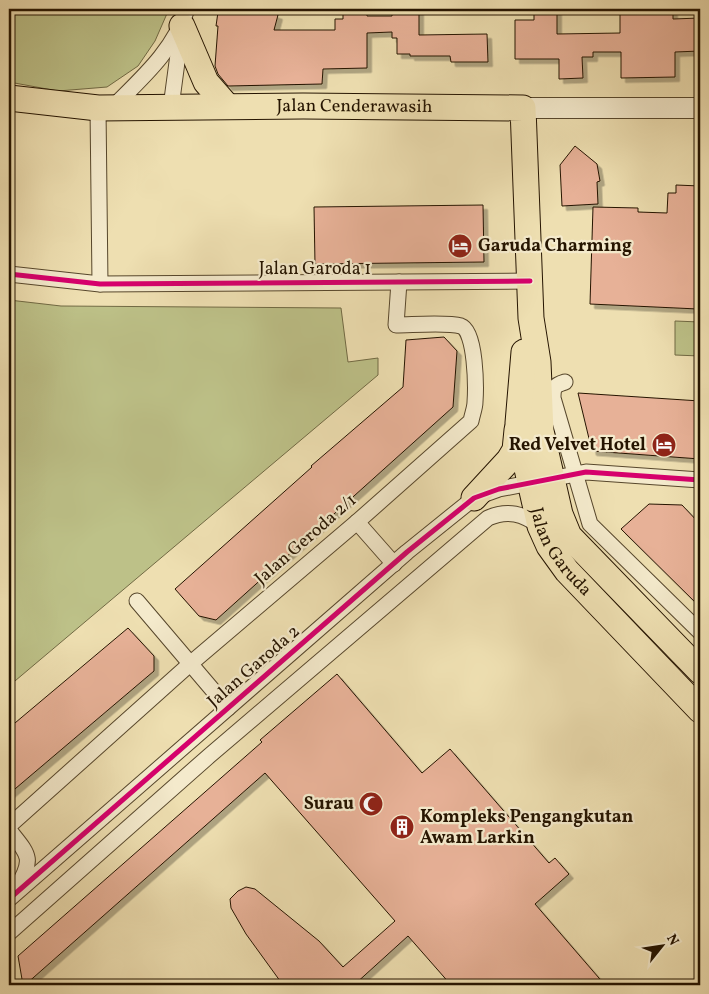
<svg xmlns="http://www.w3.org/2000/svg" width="709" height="994" font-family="Vollkorn,serif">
	<defs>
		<filter id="shadow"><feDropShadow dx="4.5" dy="4.5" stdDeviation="0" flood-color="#0004"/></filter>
	</defs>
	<rect width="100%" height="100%" fill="#eedfb1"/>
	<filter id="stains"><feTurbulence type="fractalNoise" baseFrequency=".004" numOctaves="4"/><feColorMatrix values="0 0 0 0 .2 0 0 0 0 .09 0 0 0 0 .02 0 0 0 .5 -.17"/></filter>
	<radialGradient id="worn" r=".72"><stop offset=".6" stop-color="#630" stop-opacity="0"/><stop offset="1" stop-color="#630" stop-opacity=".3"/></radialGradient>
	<g fill="#bdc188" stroke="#716a44">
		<path d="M 9,9 L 169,9 L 155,41 L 138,66 L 107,87 L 58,91 L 9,82 Z"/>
		<path d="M 9,300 L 61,306 L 341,308 L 348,362 L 378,358 L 378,375 L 9,686 Z"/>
		<path d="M 675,321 L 700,322 L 700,356 L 675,355 Z"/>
	</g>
	<g fill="#e7b197" stroke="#251400" filter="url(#shadow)">
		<path d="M 231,9 L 273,9 L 272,13 L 278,15 L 274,30 L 335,30 L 335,19 L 343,19 L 343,14 L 367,13 L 367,16 L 392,16 L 392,9 L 419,9 L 419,35 L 487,34 L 488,62 L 451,62 L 450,56 L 410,56 L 410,54 L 397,54 L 397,38 L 392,38 L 392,32 L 367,33 L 367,68 L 323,69 L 322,84 L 228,86 L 218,74 L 215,66 L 218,26 L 216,26 L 218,12 L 230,13 Z"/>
		<path d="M 534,9 L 557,9 L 557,34 L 620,33 L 620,9 L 673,9 L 673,19 L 700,18 L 700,51 L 675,52 L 675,77 L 621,78 L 621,52 L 593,52 L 593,57 L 582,57 L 583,78 L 559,79 L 559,59 L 515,59 L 515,20 L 534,20 Z"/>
		<path d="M 575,146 L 597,164 L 600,181 L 597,182 L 598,204 L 562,206 L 560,165 Z"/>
		<path d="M 676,185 L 700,186 L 698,309 L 590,304 L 593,207 L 638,208 L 638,212 L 667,213 L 668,193 L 676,193 Z"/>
		<path d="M 483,205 L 484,262 L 315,264 L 314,207 Z"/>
		<path d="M 444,337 L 457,351 L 453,407 L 216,620 L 199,616 L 175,589 L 312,467 L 311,466 L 403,387 L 406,340 Z"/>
		<path d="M 578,393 L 700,401 L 700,459 L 592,451 Z"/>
		<path d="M 649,504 L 682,505 L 700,524 L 700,607 L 621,529 Z"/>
		<path d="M 128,628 L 154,656 L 154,671 L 9,794 L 9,728 Z"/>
		<path d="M 337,674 L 422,773 L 450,749 L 549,863 L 555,858 L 569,874 L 535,904 L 605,985 L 451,985 L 408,936 L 354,985 L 283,985 L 246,934 L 231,908 L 230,899 L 238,891 L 246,887 L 255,889 L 319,941 L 343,967 L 395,921 L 265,773 L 25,985 L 23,985 L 18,956 L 262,742 L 260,740 Z"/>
	</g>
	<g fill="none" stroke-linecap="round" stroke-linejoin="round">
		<defs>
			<g id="minor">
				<path d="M 113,107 C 143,77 174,50 187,9"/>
				<path d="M 171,107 L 181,32"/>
				<path d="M 98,108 L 100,284"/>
				<path d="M 9,274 L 100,284 L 530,281"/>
				<path d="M 565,382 C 555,385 553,387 553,398 L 590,524 L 700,632"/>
				<path d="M 357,522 L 394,564"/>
				<path d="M 137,601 L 228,708"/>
				<path d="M 9,826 L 190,664 L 357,522 L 471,421 C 472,415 475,408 475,402 C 476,388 476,331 461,326 C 447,322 412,325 396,325 L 399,282"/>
				<path d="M 9,830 C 28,854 35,858 17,887"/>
				<path d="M 9,899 L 407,552 L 474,498 L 499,489 L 586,472 L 700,480"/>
				<path d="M 9,933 L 209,756 L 488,518 C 508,509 523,514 540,526"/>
			</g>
			<path id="tertiary" d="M 523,108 L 700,108"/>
			<g id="primary">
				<path d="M 182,26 L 206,82 L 227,106"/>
				<path id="s1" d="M 9,98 L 98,108 L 303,106 L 523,108 L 531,318 L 538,362 L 541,431 L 560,514 L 569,536 L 700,671"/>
				<path id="s2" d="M 524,352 L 518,423 L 525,460 L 540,526 L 549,546 L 567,571 L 700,710"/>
				<path d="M 474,498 L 509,460 L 515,450 L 517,430"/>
			</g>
		</defs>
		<use href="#minor" stroke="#57472c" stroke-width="17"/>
		<use href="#tertiary" stroke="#57472c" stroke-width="22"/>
		<use href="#primary" stroke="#251400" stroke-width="27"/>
		<use href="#minor" stroke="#f4eacc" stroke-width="15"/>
		<use href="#tertiary" stroke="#f4eacc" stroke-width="20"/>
		<use href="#primary" stroke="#eedfb1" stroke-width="25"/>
		<defs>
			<g id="cycleway">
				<path d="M 9,274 L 100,284 L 530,281"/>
				<path d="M 9,899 L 407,552 L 474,498 L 499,489 L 586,472 L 700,480"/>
			</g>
		</defs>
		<use href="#cycleway" stroke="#f4eacc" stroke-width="8"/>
		<use href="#cycleway" stroke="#d6006c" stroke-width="5"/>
	</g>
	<defs>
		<symbol id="hotel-disc" viewBox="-11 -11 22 22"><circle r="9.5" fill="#8f2418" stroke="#f4eacc"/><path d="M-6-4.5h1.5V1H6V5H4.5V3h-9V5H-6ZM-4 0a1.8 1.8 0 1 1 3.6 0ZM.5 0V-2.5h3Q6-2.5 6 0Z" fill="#fff"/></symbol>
		<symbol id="mosque-disc" viewBox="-11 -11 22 22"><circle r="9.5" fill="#8f2418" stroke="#f4eacc"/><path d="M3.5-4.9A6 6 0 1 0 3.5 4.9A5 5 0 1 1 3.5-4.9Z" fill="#fff"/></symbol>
		<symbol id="building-disc" viewBox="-11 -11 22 22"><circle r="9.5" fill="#8f2418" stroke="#f4eacc"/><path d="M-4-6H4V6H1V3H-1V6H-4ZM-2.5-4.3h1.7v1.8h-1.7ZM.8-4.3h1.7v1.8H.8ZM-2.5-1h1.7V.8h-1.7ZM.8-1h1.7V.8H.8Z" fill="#fff"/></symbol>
	</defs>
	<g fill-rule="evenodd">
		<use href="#hotel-disc" x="446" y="232" width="28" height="28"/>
		<use href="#hotel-disc" x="650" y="431" width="28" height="28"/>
		<use href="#mosque-disc" x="357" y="790" width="28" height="28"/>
		<use href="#building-disc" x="388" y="813" width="28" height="28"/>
	</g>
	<g text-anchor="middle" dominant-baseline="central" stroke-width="4.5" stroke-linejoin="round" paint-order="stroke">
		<g font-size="18" fill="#251400" stroke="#f4eacc">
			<text stroke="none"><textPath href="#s1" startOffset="346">Jalan Cenderawasih</textPath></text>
			<text x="315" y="269">Jalan Garoda 1</text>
			<text transform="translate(306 540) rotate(-41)">Jalan Geroda 2/1</text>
			<text stroke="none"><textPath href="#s2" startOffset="209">Jalan Garuda</textPath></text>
			<text transform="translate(254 667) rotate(-41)">Jalan Garoda 2</text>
		</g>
		<g font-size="18" font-weight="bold" fill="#251400" stroke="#f4eacc" text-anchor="start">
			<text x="478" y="246">Garuda Charming</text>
			<text x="646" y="445" text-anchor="end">Red Velvet Hotel</text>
			<text x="354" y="804" text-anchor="end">Surau</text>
			<text x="420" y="817">Kompleks Pengangkutan<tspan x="420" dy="21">Awam Larkin</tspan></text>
		</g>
	</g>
	<rect width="709" height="994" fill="none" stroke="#eedfb1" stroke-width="30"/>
	<rect x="10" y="10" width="689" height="974" fill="none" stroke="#251400" stroke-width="2.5"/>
	<rect x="15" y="15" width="679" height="964" fill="none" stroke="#251400"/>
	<g transform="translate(662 946) rotate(60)" stroke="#f4eacc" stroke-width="4" paint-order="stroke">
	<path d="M0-4L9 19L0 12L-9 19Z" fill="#251400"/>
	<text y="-8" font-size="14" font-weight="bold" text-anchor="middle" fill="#251400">N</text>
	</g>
	<rect width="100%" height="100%" filter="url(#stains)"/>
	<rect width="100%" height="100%" fill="url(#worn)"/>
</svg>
